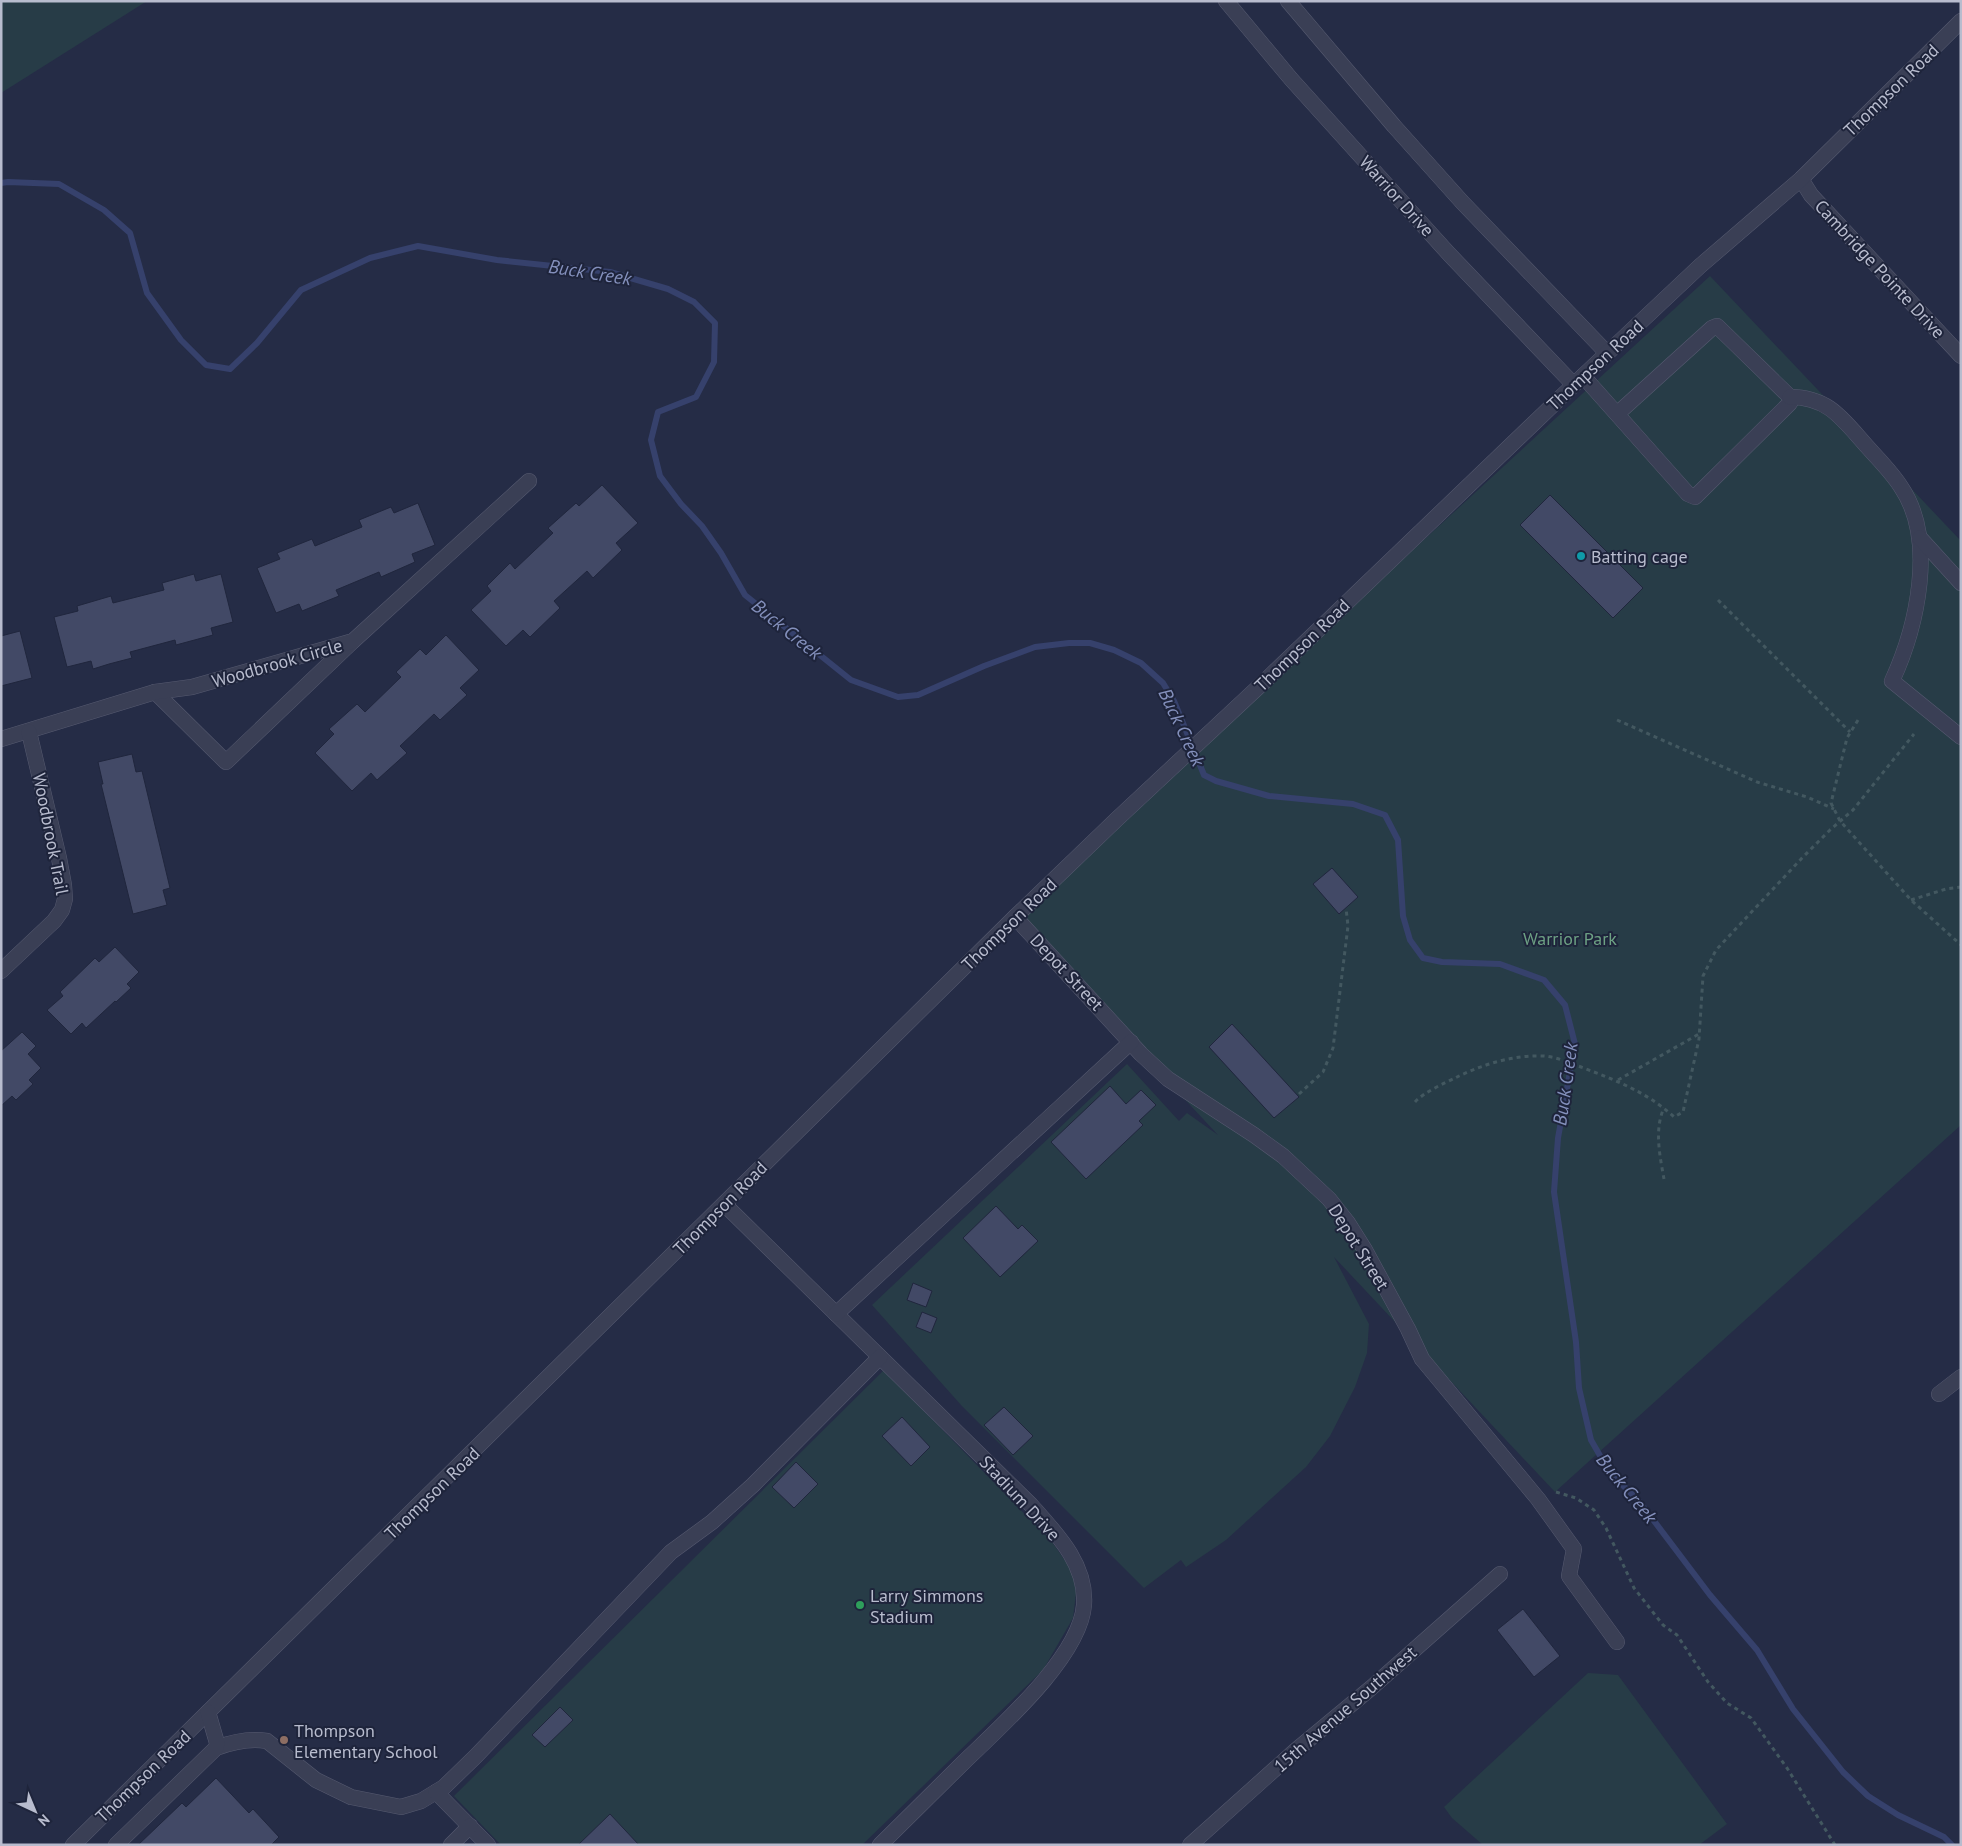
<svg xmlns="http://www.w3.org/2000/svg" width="1962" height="1846" font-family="'PT Sans',sans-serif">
	<rect width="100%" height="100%" fill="#252c46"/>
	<g fill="#273c47">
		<path d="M 1,1 L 147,1 L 1,93 Z"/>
		<path d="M 1710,276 L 1961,541 L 1961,1125 L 1555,1492 L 1334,1257 L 1369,1324 L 1367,1353 L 1355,1387 L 1330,1436 L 1306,1467 L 1226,1540 L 1186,1567 L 1181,1560 L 1144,1588 L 961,1405 L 872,1305 L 1127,1064 L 1179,1121 L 1187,1113 L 1218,1135 L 1015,917 Z"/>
		<path d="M 884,1370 L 1052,1542 L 1073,1572 L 1076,1593 L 1073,1618 L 1043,1670 L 862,1845 L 501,1845 L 454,1796 Z"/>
		<path d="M 1588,1673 L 1618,1675 L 1727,1824 L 1699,1845 L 1483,1845 L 1452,1818 L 1444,1807 Z"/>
	</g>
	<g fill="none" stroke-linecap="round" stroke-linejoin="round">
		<path stroke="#36416c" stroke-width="6" d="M 1,183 L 8,182 L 59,184 L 104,210 L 130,233 L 147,293 L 181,340 L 206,365 L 230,369 L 257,343 L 301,290 L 370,258 L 418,246 L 497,260 L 610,272 L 668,289 L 694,302 L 715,323 L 714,362 L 696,397 L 658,412 L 651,440 L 660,476 L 681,504 L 702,526 L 721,553 L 745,595 L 851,680 L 898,697 L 918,695 L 984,666 L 1035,647 L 1069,643 L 1090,643 L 1114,650 L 1141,663 L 1163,683 L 1174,701 L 1204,775 L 1216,781 L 1269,796 L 1353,804 L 1385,815 L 1398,840 L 1403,916 L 1410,940 L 1423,958 L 1442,962 L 1500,964 L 1544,980 L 1565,1005 L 1575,1044 L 1558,1138 L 1554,1192 L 1576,1342 L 1579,1388 L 1591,1440 L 1610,1473 L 1639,1501 L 1710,1595 L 1757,1650 L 1793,1709 L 1843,1772 L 1868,1796 L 1898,1815 L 1944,1837 L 1952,1845"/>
	</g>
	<g fill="#424966" stroke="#20263d">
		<path d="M 602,485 L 638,523 L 616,543 L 622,550 L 593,578 L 587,571 L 554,601 L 560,608 L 530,637 L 523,630 L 506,646 L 471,610 L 491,591 L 487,586 L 510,563 L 515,569 L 553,533 L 548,528 L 576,503 L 579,506 Z"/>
		<path d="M 1550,495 L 1643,588 L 1613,618 L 1520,525 Z"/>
		<path d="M 418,503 L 435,545 L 412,554 L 415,562 L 381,577 L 379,572 L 336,590 L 339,596 L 302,611 L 299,604 L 276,613 L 257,568 L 280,559 L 277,553 L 312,539 L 315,546 L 362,527 L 359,520 L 391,507 L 394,513 Z"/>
		<path d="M 194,574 L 196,581 L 221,574 L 233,622 L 211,628 L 213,635 L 176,645 L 175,640 L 130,652 L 132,658 L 109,664 L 93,669 L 91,661 L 67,667 L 54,617 L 78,611 L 77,606 L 111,596 L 113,603 L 164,590 L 162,583 Z"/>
		<path d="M 20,631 L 32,678 L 1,686 L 1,636 Z"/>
		<path d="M 446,635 L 479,670 L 460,688 L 467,695 L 440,720 L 434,714 L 400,746 L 407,753 L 377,780 L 371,773 L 352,791 L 315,753 L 334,734 L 329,729 L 357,704 L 365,712 L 401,677 L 396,672 L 420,649 L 426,655 Z"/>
		<path d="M 132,754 L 136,772 L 142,771 L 170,888 L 163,890 L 167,905 L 133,914 L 101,784 L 103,784 L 98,762 Z"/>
		<path d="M 1332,868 L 1358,897 L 1339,914 L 1313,884 Z"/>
		<path d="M 115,947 L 139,972 L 127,984 L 131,988 L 116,1002 L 115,1001 L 86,1028 L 82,1023 L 71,1034 L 47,1010 L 63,996 L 60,992 L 95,958 L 99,962 Z"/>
		<path d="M 1232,1024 L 1299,1097 L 1274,1118 L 1209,1047 Z"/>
		<path d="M 22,1032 L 36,1046 L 28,1054 L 41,1068 L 29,1080 L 33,1084 L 16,1100 L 12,1096 L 1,1106 L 1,1051 Z"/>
		<path d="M 1110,1086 L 1126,1104 L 1141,1090 L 1156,1105 L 1139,1121 L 1143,1125 L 1086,1179 L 1051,1142 Z"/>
		<path d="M 996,1206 L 1018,1229 L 1022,1225 L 1038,1241 L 1000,1277 L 963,1238 Z"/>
		<path d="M 913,1283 L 932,1291 L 926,1307 L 907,1300 Z"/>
		<path d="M 922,1312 L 937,1318 L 931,1333 L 916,1327 Z"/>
		<path d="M 1004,1407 L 1033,1436 L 1013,1455 L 984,1425 Z"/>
		<path d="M 902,1417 L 930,1447 L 911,1466 L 882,1436 Z"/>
		<path d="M 796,1462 L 818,1484 L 794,1508 L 772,1487 Z"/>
		<path d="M 1523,1609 L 1560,1656 L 1534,1677 L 1497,1630 Z"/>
		<path d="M 560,1707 L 573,1720 L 545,1747 L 532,1735 Z"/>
		<path d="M 216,1778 L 249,1813 L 253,1809 L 279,1837 L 271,1845 L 138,1845 L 182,1803 L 186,1807 Z"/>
		<path d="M 610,1814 L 639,1845 L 578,1845 Z"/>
	</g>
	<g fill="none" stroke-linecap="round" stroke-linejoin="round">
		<defs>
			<g id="minor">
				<path d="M 1226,1 L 1291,79 L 1449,254 L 1574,385"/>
				<path d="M 1288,1 L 1394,126 L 1462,202 L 1607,353"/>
				<path d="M 1801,179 L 1811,195 L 1961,356"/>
				<path d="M 1583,376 L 1688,494 L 1695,497 L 1790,403 L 1790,397 L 1717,326 L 1712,328 L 1617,414"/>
				<path d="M 1790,397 C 1827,397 1841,417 1864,443 C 1876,457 1891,471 1901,487 C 1937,540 1917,627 1892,681 L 1961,737"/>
				<path d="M 1920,538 L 1961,583"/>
				<path d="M 155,692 L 226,762 L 352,642"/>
				<path d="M 1,739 L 155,692 L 192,687 L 353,641 L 529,481"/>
				<path d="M 1015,917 L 1141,1054 L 1168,1079 L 1254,1135 L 1283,1156 L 1329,1199 L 1348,1223 L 1365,1250 L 1408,1329 L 1422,1359 L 1538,1499 L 1574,1549 L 1569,1576 L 1617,1642"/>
				<path d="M 1,971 L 54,921 L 62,910 L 65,899 L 64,885 L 59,858 L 29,732"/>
				<path d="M 724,1204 L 1031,1505 C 1056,1533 1087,1564 1084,1605 C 1080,1657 1000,1727 964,1762 C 936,1790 908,1817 880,1845"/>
				<path d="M 836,1314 L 1131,1042"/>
				<path d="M 1939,1394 L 1961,1377"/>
				<path d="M 216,1748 C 232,1742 250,1738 267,1741 L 316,1780 L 351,1797 L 401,1807 L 421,1801 L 444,1787 L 476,1756 L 671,1552 L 712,1522 L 753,1485 L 880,1357"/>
				<path d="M 436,1792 L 488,1845"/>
				<path d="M 73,1845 L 1015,917 L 1117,819 L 1267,679 L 1583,376 L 1700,266 L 1801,179 L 1961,21"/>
				<path d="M 116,1845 L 216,1748 L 217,1743 L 208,1712"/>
				<path d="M 451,1845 L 470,1826"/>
				<path d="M 1190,1845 L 1295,1751 L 1371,1688 L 1500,1574"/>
			</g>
		</defs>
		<use href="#minor" stroke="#565a70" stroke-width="16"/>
		<g stroke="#435860" stroke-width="3" stroke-dasharray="4 4" stroke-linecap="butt">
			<path d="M 1718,600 L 1850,732"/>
			<path d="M 1617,720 L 1757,782 L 1807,797 L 1834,809"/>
			<path d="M 1858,720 L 1847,738 L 1831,803 L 1840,821 L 1911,900 L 1961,945"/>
			<path d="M 1911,900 L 1946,889 L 1961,887"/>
			<path d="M 1618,1080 L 1699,1034"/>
			<path d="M 1299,1094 L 1323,1072 L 1333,1048 L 1348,926 L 1346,908"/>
			<path d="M 1415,1102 C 1424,1092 1445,1083 1457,1077 C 1482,1065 1509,1056 1537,1056 C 1553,1055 1567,1062 1581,1067 C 1615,1080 1647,1092 1674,1117 L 1683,1112 L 1699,1039 L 1703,976 L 1716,950 L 1802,858 L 1830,830 L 1853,810 L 1914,734"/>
			<path d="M 1664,1179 C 1660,1157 1654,1129 1664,1108"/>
			<path d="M 1556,1492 L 1576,1498 L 1594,1510 L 1606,1528 L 1634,1588 L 1663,1625 L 1677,1635 L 1708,1682 L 1727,1703 L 1751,1718 L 1787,1768 L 1835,1845"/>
		</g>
		<use href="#minor" stroke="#3a3f55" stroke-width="15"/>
	</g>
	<circle fill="#0f9aa8" stroke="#1e243b" stroke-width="2" cx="1581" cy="556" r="5"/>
	<circle fill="#2e9e5b" stroke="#1e243b" stroke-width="2" cx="860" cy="1605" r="5"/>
	<circle fill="#8d6e63" stroke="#1e243b" stroke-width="2" cx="284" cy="1740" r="5"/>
	<g text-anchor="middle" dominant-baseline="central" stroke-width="4" stroke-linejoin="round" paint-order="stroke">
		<g font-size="18" fill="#b8bcce" stroke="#1e243b">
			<text transform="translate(1891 90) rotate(-44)">Thompson Road</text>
			<text transform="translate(1397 196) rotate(48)">Warrior Drive</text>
			<text transform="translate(1880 269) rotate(47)">Cambridge Pointe Drive</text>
			<text transform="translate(1595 365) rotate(-43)">Thompson Road</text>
			<text transform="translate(1302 645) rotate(-44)">Thompson Road</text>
			<text transform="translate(277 663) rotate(-16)">Woodbrook Circle</text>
			<text transform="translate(51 834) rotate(79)">Woodbrook Trail</text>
			<text transform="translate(1009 924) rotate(-44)">Thompson Road</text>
			<text transform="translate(1067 972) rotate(47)">Depot Street</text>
			<text transform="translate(720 1208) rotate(-45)">Thompson Road</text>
			<text transform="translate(1359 1247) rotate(58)">Depot Street</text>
			<text transform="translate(432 1493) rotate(-44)">Thompson Road</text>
			<text transform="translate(1020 1498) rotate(47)">Stadium Drive</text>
			<text transform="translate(1345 1709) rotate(-41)">15th Avenue Southwest</text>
			<text transform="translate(143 1776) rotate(-44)">Thompson Road</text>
		</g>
		<g font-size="18" fill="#b8bcce" stroke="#1e243b" text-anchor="start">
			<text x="1591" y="556">Batting cage</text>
			<text x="870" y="1595">Larry Simmons<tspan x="870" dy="21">Stadium</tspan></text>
			<text x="294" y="1730">Thompson<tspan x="294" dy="21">Elementary School</tspan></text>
		</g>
		<g font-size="18" fill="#6da184" stroke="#1e243b">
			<text x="1570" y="938">Warrior Park</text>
		</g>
		<g font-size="19" font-style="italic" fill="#8490bc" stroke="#1e243b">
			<text transform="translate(590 272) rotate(9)">Buck Creek</text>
			<text transform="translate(787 629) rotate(39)">Buck Creek</text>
			<text transform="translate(1182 727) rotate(65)">Buck Creek</text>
			<text transform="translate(1565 1084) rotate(-82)">Buck Creek</text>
			<text transform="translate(1627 1488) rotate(51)">Buck Creek</text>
		</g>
	</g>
	<rect width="1962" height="1846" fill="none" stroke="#b8bcce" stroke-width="5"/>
	<g transform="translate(35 1811) rotate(136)" stroke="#1e243b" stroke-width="4" paint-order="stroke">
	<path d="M0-4L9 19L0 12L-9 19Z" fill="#b8bcce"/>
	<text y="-8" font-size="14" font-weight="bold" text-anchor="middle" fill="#b8bcce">N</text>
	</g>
</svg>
